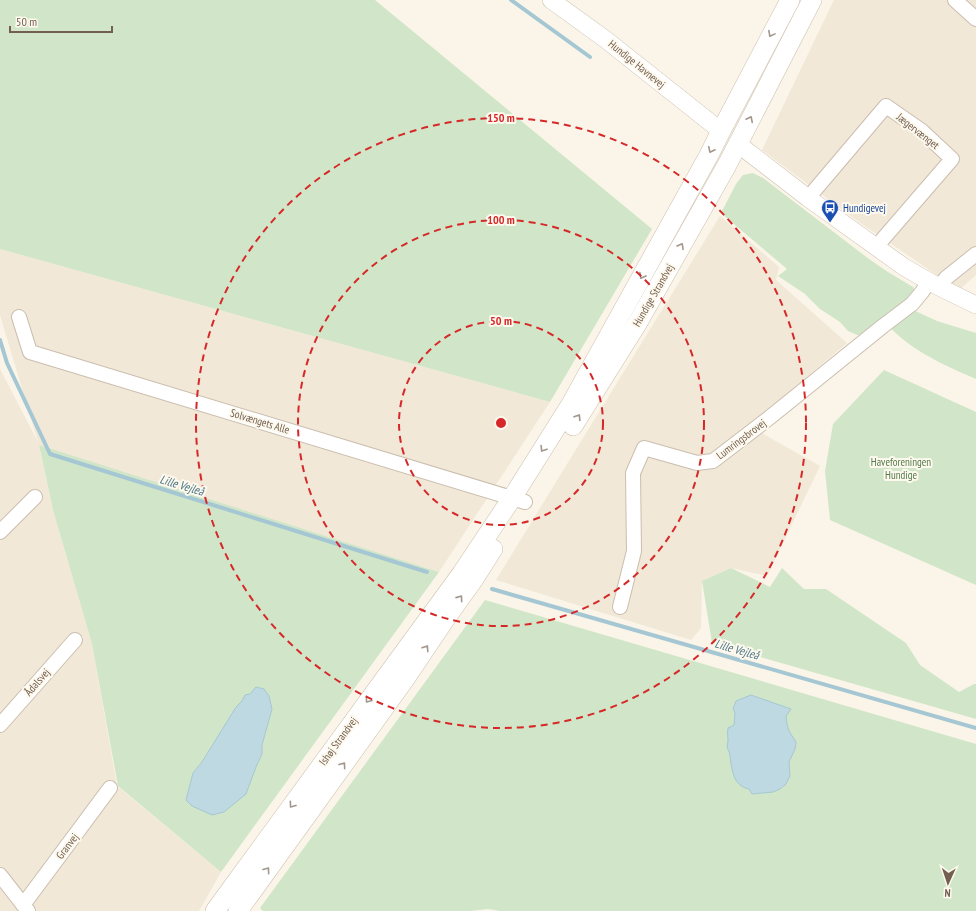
<svg xmlns="http://www.w3.org/2000/svg" width="976" height="911" font-family="'PT Sans Narrow',sans-serif">
	<rect width="100%" height="100%" fill="#faf5e8"/>
	<g fill="#f1e8d7">
		<path d="M 834,0 L 976,0 L 976,275 L 959,290 L 859,222 L 762,150 Z"/>
		<path d="M 720,216 L 779,267 L 776,280 L 847,343 L 749,426 L 820,466 L 767,576 L 731,568 L 702,581 L 701,628 L 691,640 L 496,580 L 583,438 Z"/>
		<path d="M 0,249 L 550,402 L 439,572 L 39,446 L 53,510 L 92,644 L 117,786 L 221,872 L 199,911 L 0,911 L 0,369 L 38,442 L 0,315 Z"/>
	</g>
	<g fill="#d1e6c8" fill-rule="evenodd">
		<path d="M 0,0 L 375,0 L 652,229 L 550,402 L 0,249 Z"/>
		<path d="M 753,173 L 763,178 L 869,259 L 888,272 L 913,287 L 915,290 L 912,297 L 861,335 L 857,335 L 848,331 L 840,322 L 820,309 L 805,294 L 778,276 L 787,269 L 721,213 L 736,184 L 743,175 Z"/>
		<path d="M 911,309 L 937,321 L 976,333 L 976,379 C 953,369 930,359 909,344 C 902,339 895,332 888,326 Z"/>
		<path d="M 884,370 L 976,412 L 976,585 L 830,520 L 825,471 L 833,424 Z"/>
		<path d="M 39,445 L 439,572 L 221,872 L 118,786 L 92,644 L 53,510 ZM 250,694 L 272,709 L 262,745 L 262,754 L 256,767 L 192,806 L 186,800 L 193,773 L 202,762 L 236,707 Z"/>
		<path d="M 731,568 L 770,587 L 782,568 L 804,589 L 826,589 L 906,643 L 920,665 L 959,692 L 974,684 L 976,684 L 976,719 L 712,643 L 702,581 Z"/>
		<path d="M 485,600 L 976,744 L 976,911 L 500,911 L 488,909 L 470,911 L 263,911 L 260,908 Z"/>
	</g>
	<g fill="#bed9e2" stroke="#a5c7d3">
		<path d="M 256,687 L 264,689 L 269,696 L 272,709 L 262,745 L 262,754 L 256,767 L 246,794 L 224,812 L 212,815 L 192,806 L 186,800 L 193,773 L 202,762 L 236,707 L 242,701 L 245,695 L 250,694 Z"/>
		<path d="M 751,695 L 791,709 L 786,716 L 787,724 L 789,731 L 796,742 L 795,749 L 789,762 L 790,776 L 786,784 L 780,789 L 773,792 L 752,794 L 749,789 C 733,786 732,770 730,756 C 730,753 728,750 727,747 C 727,745 728,743 728,741 C 728,736 727,733 728,728 L 734,725 L 735,713 L 733,709 L 736,701 Z"/>
	</g>
	<g fill="none" stroke-linecap="round" stroke-linejoin="round">
		<g stroke="#a5c7d3" stroke-width="4">
			<path d="M 511,0 L 590,57"/>
			<path d="M 0,340 L 7,363 L 50,454 L 427,572"/>
			<path d="M 492,589 L 976,728"/>
		</g>
		<defs>
			<g id="minor">
				<path d="M 955,0 L 976,19"/>
				<path d="M 808,198 L 886,106 L 922,131 L 952,159 L 876,247"/>
				<path d="M 939,287 L 946,278 L 976,254"/>
				<path d="M 19,317 L 30,352 L 525,502"/>
				<path d="M 0,532 L 35,497"/>
				<path d="M 620,607 L 634,551 L 633,473 L 644,448 L 697,463 L 713,461 L 769,418 L 883,326 L 912,304 L 922,292 L 929,281"/>
				<path d="M 0,725 L 75,640"/>
				<path d="M 0,875 L 28,911"/>
				<path d="M 23,905 L 110,788"/>
			</g>
			<g id="tertiary">
				<path d="M 551,0 L 605,39 L 721,131"/>
				<path d="M 738,144 L 808,198 L 904,267 L 939,287 L 976,305"/>
			</g>
			<g id="secondary">
				<path d="M 573,426 L 637,324 L 727,165 L 812,0"/>
				<path d="M 215,911 L 462,573 L 512,498 L 571,404 L 709,155 L 721,131 L 790,0"/>
				<path d="M 238,911 L 405,679 L 446,618 L 474,579 L 493,549"/>
			</g>
		</defs>
		<use href="#minor" stroke="#cbbeaf" stroke-width="16"/>
		<use href="#tertiary" stroke="#cbbeaf" stroke-width="18"/>
		<use href="#secondary" stroke="#cdbfad" stroke-width="20"/>
		<use href="#minor" stroke="#fff" stroke-width="14"/>
		<use href="#tertiary" stroke="#fff" stroke-width="17"/>
		<use href="#secondary" stroke="#fff" stroke-width="19"/>
	</g>
	<defs><path id="oneway-chevron" d="M-2-3.5L2.5 0L-2 3.5" fill="none" stroke-width="1.6" stroke-linecap="round" stroke-linejoin="round"/></defs>
	<g stroke="#a3978d">
		<use href="#oneway-chevron" transform="translate(771 34) rotate(118)"/>
		<use href="#oneway-chevron" transform="translate(750 119) rotate(-63)"/>
		<use href="#oneway-chevron" transform="translate(711 150) rotate(116)"/>
		<use href="#oneway-chevron" transform="translate(681 246) rotate(-60)"/>
		<use href="#oneway-chevron" transform="translate(642 276) rotate(119)"/>
		<use href="#oneway-chevron" transform="translate(578 417) rotate(-58)"/>
		<use href="#oneway-chevron" transform="translate(543 449) rotate(122)"/>
		<use href="#oneway-chevron" transform="translate(460 598) rotate(-55)"/>
		<use href="#oneway-chevron" transform="translate(426 648) rotate(-57)"/>
		<use href="#oneway-chevron" transform="translate(368 700) rotate(126)"/>
		<use href="#oneway-chevron" transform="translate(343 765) rotate(-54)"/>
		<use href="#oneway-chevron" transform="translate(292 805) rotate(126)"/>
		<use href="#oneway-chevron" transform="translate(267 870) rotate(-54)"/>
	</g>
	<g fill="none" stroke="#d62828" stroke-width="2" stroke-dasharray="7 5">
		<circle cx="501" cy="423" r="102"/>
		<circle cx="501" cy="423" r="203"/>
		<circle cx="501" cy="423" r="305"/>
	</g>
	<defs>
		<symbol id="bus-pin" viewBox="-11 -11 22 30"><path d="M0 17L-7.5 6A9.5 9.5 0 1 1 7.5 6Z" fill="#1a4fb4" stroke="#fdf9ee"/><path d="M-5-6H5V4H4V6H2V4H-2V6H-4V4H-5ZM-3.5-4V0h7V-4ZM-3.5 1.2v1.5H-2V1.2ZM2 1.2v1.5H3.5V1.2Z" fill="#fff"/></symbol>
	</defs>
	<g fill-rule="evenodd">
		<use href="#bus-pin" x="820" y="198" width="20" height="27"/>
	</g>
	<g text-anchor="middle" dominant-baseline="central" stroke-width="4" stroke-linejoin="round" paint-order="stroke">
		<g font-size="11" fill="#725f4f" stroke="#fdf9ee">
			<text transform="translate(637 64) rotate(39)">Hundige Havnevej</text>
			<text transform="translate(918 131) rotate(38)">Jægervænget</text>
			<text transform="translate(653 295) rotate(-60)">Hundige Strandvej</text>
			<text transform="translate(260 421) rotate(17)">Solvængets Alle</text>
			<text transform="translate(741 439) rotate(-37)">Lumringsbrovej</text>
			<text transform="translate(37 682) rotate(-49)">Ådalsvej</text>
			<text transform="translate(338 741) rotate(-54)">Ishøj Strandvej</text>
			<text transform="translate(67 846) rotate(-53)">Granvej</text>
		</g>
		<g font-size="11" fill="#164399" stroke="#fdf9ee" text-anchor="start">
			<text x="843" y="208">Hundigevej</text>
		</g>
		<g font-size="11" fill="#547b4b" stroke="#fdf9ee">
			<text x="901" y="462">Haveforeningen<tspan x="901" dy="13">Hundige</tspan></text>
		</g>
		<g font-size="12" font-style="italic" fill="#4e7889" stroke="#fdf9ee">
			<text transform="translate(182 485) rotate(17)">Lille Vejleå</text>
			<text transform="translate(737 649) rotate(16)">Lille Vejleå</text>
		</g>
	</g>
	<circle cx="501" cy="423" r="6" fill="#d62828" stroke="#fdf9ee" stroke-width="2"/>
	<g font-size="12" text-anchor="middle" font-weight="bold" fill="#d62828" stroke="#fdf9ee" stroke-width="4" stroke-linejoin="round" paint-order="stroke">
		<text x="501" y="122">150 m</text>
		<text x="501" y="224">100 m</text>
		<text x="501" y="325">50 m</text>
	</g>
	<g transform="translate(948 883) rotate(183)" stroke="#fdf9ee" stroke-width="3" paint-order="stroke">
	<path d="M0-3L7 15L0 10L-7 15Z" fill="#725f4f"/>
	<text y="-6" font-size="11" font-weight="bold" text-anchor="middle" fill="#725f4f">N</text>
	</g>
	<path d="M10 26v6h102v-6" fill="none" stroke="#725f4f" stroke-width="2"/>
	<text x="16" y="26" font-size="12" fill="#725f4f" stroke="#fdf9ee" stroke-width="3" paint-order="stroke">50 m</text>
</svg>
